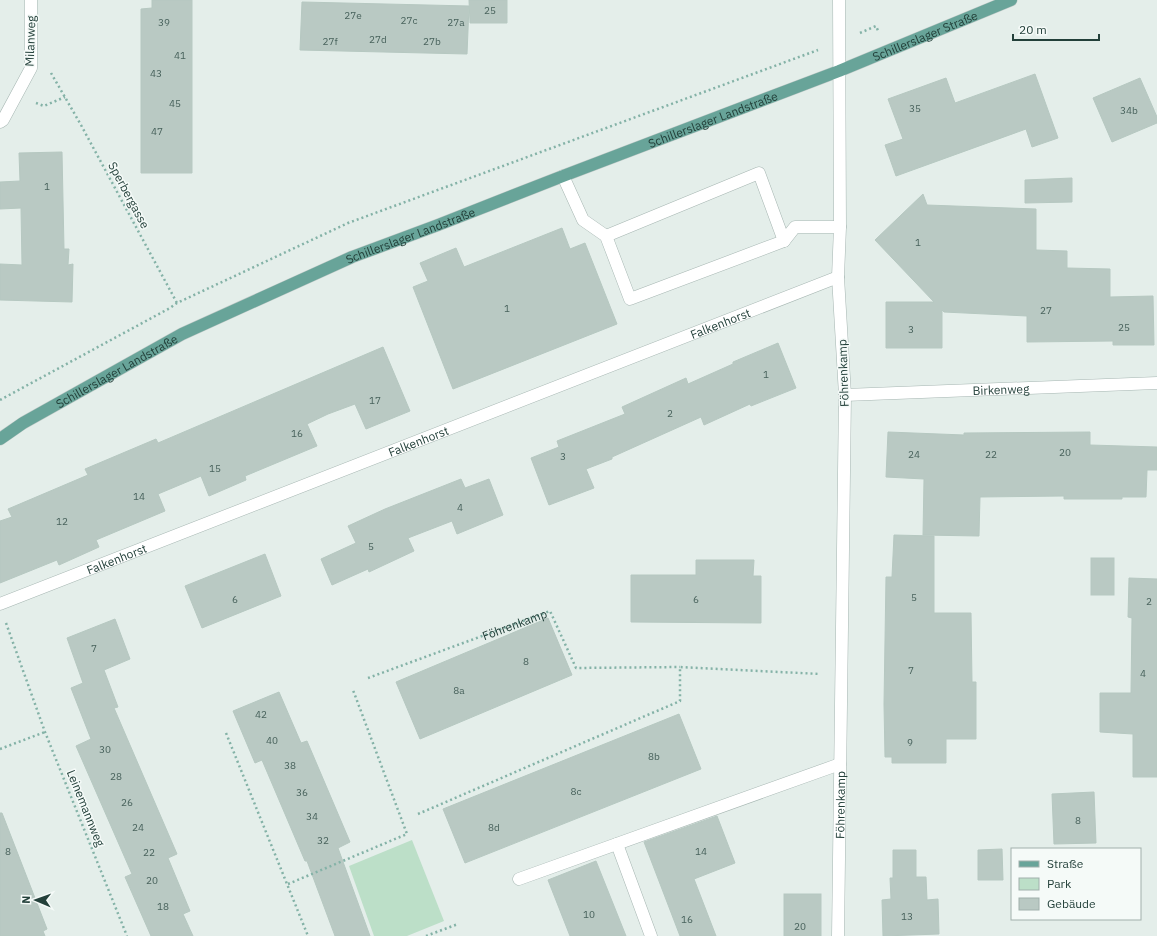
<svg xmlns="http://www.w3.org/2000/svg" width="1157" height="936" font-family="'IBM Plex Sans',sans-serif">
	<rect width="100%" height="100%" fill="#e4eeea"/>
	<path fill="#bcdfc8" d="M 412,840 L 444,921 L 407,936 L 374,936 L 349,866 Z"/>
	<g fill="#b9c9c3" stroke="#b6c8c1">
		<path d="M 152,0 L 192,0 L 192,173 L 141,173 L 141,9 L 152,8 Z"/>
		<path d="M 469,0 L 507,0 L 507,23 L 470,23 Z"/>
		<path d="M 302,2 L 469,6 L 467,54 L 300,50 Z"/>
		<path d="M 1035,74 L 1058,138 L 1032,147 L 1026,129 L 896,176 L 885,145 L 903,139 L 888,99 L 946,78 L 955,103 Z"/>
		<path d="M 1140,78 L 1157,117 L 1157,123 L 1112,142 L 1093,98 Z"/>
		<path d="M 62,152 L 64,249 L 69,249 L 68,265 L 73,264 L 72,302 L 0,300 L 0,264 L 22,265 L 21,208 L 0,209 L 0,182 L 20,181 L 19,153 Z"/>
		<path d="M 1072,178 L 1072,202 L 1025,203 L 1025,180 Z"/>
		<path d="M 923,194 L 927,205 L 1036,209 L 1036,250 L 1067,251 L 1067,268 L 1110,269 L 1110,297 L 1153,296 L 1154,345 L 1113,345 L 1113,341 L 1027,342 L 1027,316 L 944,312 L 942,310 L 942,348 L 886,348 L 886,302 L 934,302 L 875,240 Z"/>
		<path d="M 562,228 L 570,249 L 585,243 L 617,324 L 453,389 L 413,287 L 428,281 L 420,263 L 456,248 L 464,267 Z"/>
		<path d="M 778,343 L 796,388 L 751,406 L 750,404 L 704,425 L 701,417 L 612,457 L 612,459 L 586,469 L 594,488 L 549,505 L 531,458 L 559,447 L 557,441 L 625,414 L 622,407 L 686,378 L 688,384 L 733,364 L 733,362 Z"/>
		<path d="M 383,347 L 410,411 L 366,429 L 355,404 L 328,414 L 307,424 L 317,446 L 245,476 L 246,480 L 209,496 L 201,476 L 158,494 L 165,511 L 96,540 L 99,547 L 59,565 L 57,560 L 0,583 L 0,521 L 12,517 L 8,509 L 88,475 L 85,469 L 156,439 L 158,443 Z"/>
		<path d="M 888,432 L 964,435 L 964,433 L 1090,432 L 1090,445 L 1157,447 L 1157,470 L 1147,470 L 1146,497 L 1122,497 L 1122,499 L 1064,499 L 1064,496 L 980,497 L 979,536 L 923,535 L 924,479 L 886,477 Z"/>
		<path d="M 461,479 L 465,488 L 489,479 L 503,515 L 457,534 L 452,521 L 408,538 L 414,551 L 369,572 L 368,569 L 332,585 L 321,559 L 356,543 L 348,526 L 385,509 Z"/>
		<path d="M 894,535 L 934,536 L 934,613 L 971,613 L 972,682 L 976,682 L 976,739 L 946,739 L 946,763 L 892,763 L 892,757 L 885,757 L 884,704 L 886,577 L 892,577 Z"/>
		<path d="M 265,554 L 281,596 L 202,628 L 185,586 Z"/>
		<rect x="1091" y="558" width="23" height="37"/>
		<path d="M 696,560 L 754,560 L 753,576 L 761,576 L 761,623 L 631,622 L 631,575 L 696,575 Z"/>
		<path d="M 1129,578 L 1157,579 L 1157,777 L 1133,777 L 1133,734 L 1100,732 L 1100,693 L 1131,693 L 1132,618 L 1128,617 Z"/>
		<path d="M 548,618 L 572,675 L 420,739 L 396,682 Z"/>
		<path d="M 115,619 L 130,659 L 104,670 L 118,707 L 114,708 L 177,854 L 168,858 L 190,911 L 183,914 L 193,936 L 151,936 L 125,877 L 132,874 L 76,746 L 91,739 L 71,688 L 83,683 L 67,638 Z"/>
		<path d="M 279,692 L 301,743 L 307,741 L 350,842 L 338,848 L 370,936 L 335,936 L 307,861 L 305,861 L 262,760 L 255,763 L 233,711 Z"/>
		<path d="M 679,714 L 701,769 L 465,863 L 443,809 Z"/>
		<path d="M 1094,792 L 1096,843 L 1054,844 L 1052,794 Z"/>
		<path d="M 0,813 L 2,813 L 47,929 L 43,931 L 45,936 L 0,936 Z"/>
		<path d="M 717,816 L 735,863 L 694,879 L 716,936 L 680,936 L 644,842 Z"/>
		<path d="M 1002,849 L 1003,880 L 978,880 L 978,850 Z"/>
		<path d="M 893,850 L 916,850 L 916,877 L 926,877 L 927,900 L 938,899 L 939,934 L 883,936 L 882,900 L 891,899 L 890,878 L 893,878 Z"/>
		<path d="M 596,861 L 626,936 L 570,936 L 548,880 Z"/>
		<rect x="784" y="894" width="37" height="42"/>
	</g>
	<g fill="none" stroke-linecap="round" stroke-linejoin="round">
		<defs>
			<g id="minor">
				<path d="M 0,122 L 3,120 L 31,68 L 31,0"/>
				<path d="M 563,176 L 583,220 L 606,236 L 630,299 L 784,241 L 795,227 L 840,227"/>
				<path d="M 606,236 L 759,173 L 784,241"/>
				<path id="s2" d="M 845,395 L 1157,383"/>
				<path id="s3" d="M 0,604 L 838,277"/>
				<path d="M 617,844 L 651,936"/>
				<path d="M 519,879 L 840,764"/>
				<path id="s4" d="M 838,936 L 845,395 L 838,277 L 840,227 L 839,0"/>
			</g>
			<g id="major">
				<path id="s5" d="M 0,439 L 23,423 L 182,334 L 352,257 L 438,225 L 563,176 L 839,71 L 1011,0"/>
			</g>
		</defs>
		<use href="#minor" stroke="#a6b6b2" stroke-width="13"/>
		<use href="#major" stroke="#c1cac8" stroke-width="13"/>
		<g stroke="#84b2a7" stroke-width="2.5" stroke-dasharray="2 3" stroke-linecap="butt">
			<path d="M 860,33 L 876,26 L 879,33"/>
			<path d="M 51,73 L 81,125 L 177,303"/>
			<path d="M 36,103 L 44,106 L 65,97"/>
			<path d="M 0,400 L 170,308 L 177,303 L 348,223 L 818,50"/>
			<path d="M 6,623 L 45,732 L 127,936"/>
			<path id="s1" d="M 368,678 L 550,611 L 576,668 L 680,667"/>
			<path d="M 226,733 L 308,936"/>
			<path d="M 0,749 L 45,732"/>
			<path d="M 418,814 L 680,701 L 680,667 L 820,674"/>
			<path d="M 288,884 L 407,834 L 353,690"/>
			<path d="M 426,936 L 458,924"/>
		</g>
		<use href="#minor" stroke="#fff" stroke-width="12"/>
		<use href="#major" stroke="#68a499" stroke-width="12"/>
	</g>
	<g text-anchor="middle" dominant-baseline="central" stroke-width="3" stroke-linejoin="round" paint-order="stroke">
		<g font-size="10" fill="#48625c">
			<text x="490" y="10">25</text>
			<text x="353" y="15">27e</text>
			<text x="409" y="20">27c</text>
			<text x="164" y="22">39</text>
			<text x="456" y="22">27a</text>
			<text x="378" y="39">27d</text>
			<text x="330" y="41">27f</text>
			<text x="432" y="41">27b</text>
			<text x="180" y="55">41</text>
			<text x="156" y="73">43</text>
			<text x="175" y="103">45</text>
			<text x="915" y="108">35</text>
			<text x="1129" y="110">34b</text>
			<text x="157" y="131">47</text>
			<text x="47" y="186">1</text>
			<text x="918" y="242">1</text>
			<text x="507" y="308">1</text>
			<text x="1046" y="310">27</text>
			<text x="1124" y="327">25</text>
			<text x="911" y="329">3</text>
			<text x="766" y="374">1</text>
			<text x="375" y="400">17</text>
			<text x="670" y="413">2</text>
			<text x="297" y="433">16</text>
			<text x="1065" y="452">20</text>
			<text x="914" y="454">24</text>
			<text x="991" y="454">22</text>
			<text x="563" y="456">3</text>
			<text x="215" y="468">15</text>
			<text x="139" y="496">14</text>
			<text x="460" y="507">4</text>
			<text x="62" y="521">12</text>
			<text x="371" y="546">5</text>
			<text x="914" y="597">5</text>
			<text x="235" y="599">6</text>
			<text x="696" y="599">6</text>
			<text x="1149" y="601">2</text>
			<text x="94" y="648">7</text>
			<text x="526" y="661">8</text>
			<text x="911" y="670">7</text>
			<text x="1143" y="673">4</text>
			<text x="459" y="690">8a</text>
			<text x="261" y="714">42</text>
			<text x="272" y="740">40</text>
			<text x="910" y="742">9</text>
			<text x="105" y="749">30</text>
			<text x="654" y="756">8b</text>
			<text x="290" y="765">38</text>
			<text x="116" y="776">28</text>
			<text x="576" y="791">8c</text>
			<text x="302" y="792">36</text>
			<text x="127" y="802">26</text>
			<text x="312" y="816">34</text>
			<text x="1078" y="820">8</text>
			<text x="138" y="827">24</text>
			<text x="494" y="827">8d</text>
			<text x="323" y="840">32</text>
			<text x="8" y="851">8</text>
			<text x="701" y="851">14</text>
			<text x="149" y="852">22</text>
			<text x="152" y="880">20</text>
			<text x="163" y="906">18</text>
			<text x="589" y="914">10</text>
			<text x="907" y="916">13</text>
			<text x="687" y="919">16</text>
			<text x="800" y="926">20</text>
		</g>
		<g font-size="12" fill="#23403a" stroke="#f5faf8">
			<text stroke="none"><textPath href="#s5" startOffset="1011">Schillerslager Straße</textPath></text>
			<text transform="translate(30 41) rotate(-88)">Milanweg</text>
			<text stroke="none"><textPath href="#s5" startOffset="783">Schillerslager Landstraße</textPath></text>
			<text transform="translate(129 195) rotate(62)">Sperbergasse</text>
			<text stroke="none"><textPath href="#s5" startOffset="459">Schillerslager Landstraße</textPath></text>
			<text stroke="none"><textPath href="#s3" startOffset="773">Falkenhorst</textPath></text>
			<text stroke="none"><textPath href="#s5" startOffset="135">Schillerslager Landstraße</textPath></text>
			<text transform="translate(843 373) rotate(-92)">Föhrenkamp</text>
			<text stroke="none"><textPath href="#s2" startOffset="156">Birkenweg</textPath></text>
			<text stroke="none"><textPath href="#s3" startOffset="449">Falkenhorst</textPath></text>
			<text stroke="none"><textPath href="#s3" startOffset="125">Falkenhorst</textPath></text>
			<text stroke="none"><textPath href="#s1" startOffset="156">Föhrenkamp</textPath></text>
			<text stroke="none"><textPath href="#s4" startOffset="131">Föhrenkamp</textPath></text>
			<text transform="translate(86 808) rotate(68)">Leinemannweg</text>
		</g>
	</g>
	<rect x="1011" y="848" width="130" height="72" fill="#f5faf8" stroke="#a1b0ac"/>
	<rect x="1019" y="861" width="20" height="6" fill="#68a499" stroke="#a1b0ac"/>
	<text x="1047" y="868" font-size="12" fill="#23403a">Straße</text>
	<rect x="1019" y="878" width="20" height="12" fill="#bcdfc8" stroke="#a1b0ac"/>
	<text x="1047" y="888" font-size="12" fill="#23403a">Park</text>
	<rect x="1019" y="898" width="20" height="12" fill="#b9c9c3" stroke="#a1b0ac"/>
	<text x="1047" y="908" font-size="12" fill="#23403a">Gebäude</text>
	<g transform="translate(36 900) rotate(272)" stroke="#f5faf8" stroke-width="3" paint-order="stroke">
	<path d="M0-3L7 15L0 10L-7 15Z" fill="#23403a"/>
	<text y="-6" font-size="11" font-weight="bold" text-anchor="middle" fill="#23403a">N</text>
	</g>
	<path d="M1013 34v6h86v-6" fill="none" stroke="#23403a" stroke-width="2"/>
	<text x="1019" y="34" font-size="12" fill="#23403a" stroke="#f5faf8" stroke-width="3" paint-order="stroke">20 m</text>
</svg>
